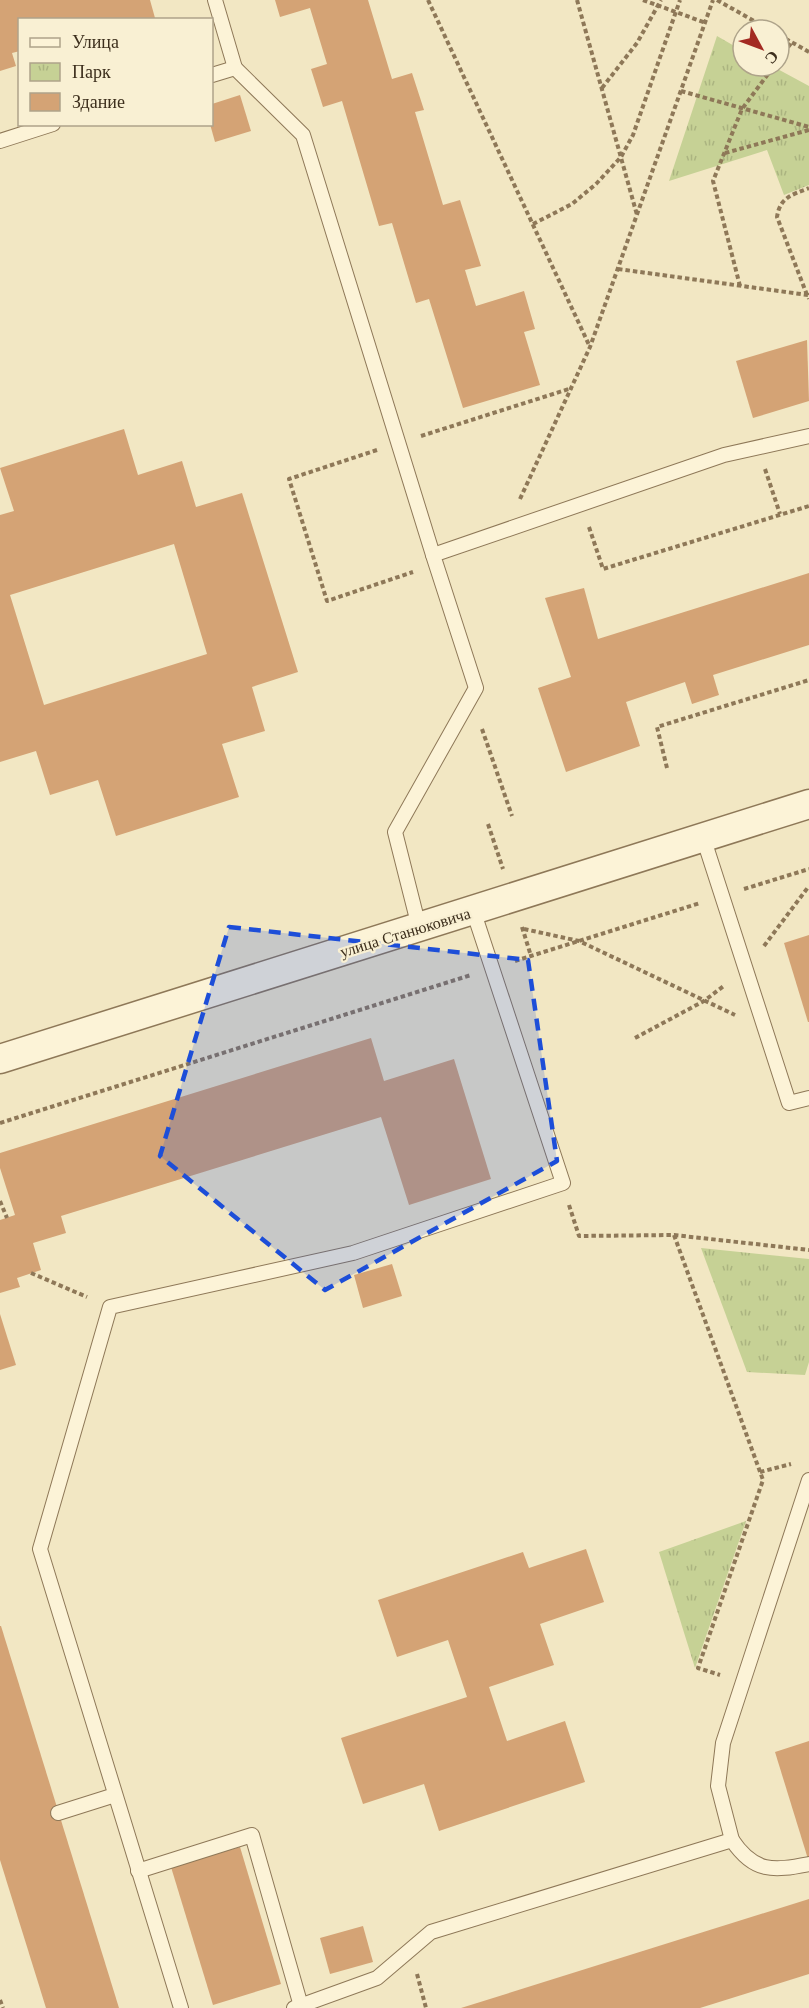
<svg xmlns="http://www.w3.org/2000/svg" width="809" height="2008" font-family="'Libre Baskerville',serif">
	<defs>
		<pattern id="park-tufts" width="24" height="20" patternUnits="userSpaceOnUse" patternTransform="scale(1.5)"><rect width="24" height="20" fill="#c6d195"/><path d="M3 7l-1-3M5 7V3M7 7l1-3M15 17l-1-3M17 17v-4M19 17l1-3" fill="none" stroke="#abb480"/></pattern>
	</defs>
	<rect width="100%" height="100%" fill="#f2e7c3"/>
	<g fill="url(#park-tufts)">
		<path d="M 717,36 L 743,51 L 743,66 L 772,66 L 809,86 L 809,185 L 784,195 L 767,150 L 669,181 Z"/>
		<path d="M 701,1248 L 809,1259 L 809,1362 L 805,1375 L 747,1372 Z"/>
		<path d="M 746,1521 L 695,1668 L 659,1552 Z"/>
	</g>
	<g fill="#d4a375" fill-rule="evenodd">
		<path d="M 0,0 L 150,0 L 155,18 L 20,20 L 20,51 L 12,53 L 16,66 L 0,71 Z"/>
		<path d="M 275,0 L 368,0 L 392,79 L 412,73 L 424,110 L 415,112 L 443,205 L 460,200 L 481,266 L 465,270 L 476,306 L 524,291 L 535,329 L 524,332 L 540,385 L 463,408 L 429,299 L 416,303 L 392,223 L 379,226 L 342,101 L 323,107 L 311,69 L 327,64 L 310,8 L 280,17 Z"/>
		<path d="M 240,95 L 251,131 L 215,142 L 210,124 L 212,104 Z"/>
		<path d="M 807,340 L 809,401 L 753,418 L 736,361 Z"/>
		<path d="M 124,429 L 138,475 L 182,461 L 196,507 L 242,493 L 298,672 L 252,687 L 265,731 L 222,744 L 239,797 L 116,836 L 98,780 L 50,795 L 36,751 L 0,762 L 0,515 L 14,511 L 0,468 ZM 174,544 L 207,654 L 44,705 L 10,595 Z"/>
		<path d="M 809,573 L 809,645 L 713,675 L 719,695 L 692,704 L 685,682 L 626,702 L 640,746 L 566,772 L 538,688 L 571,677 L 545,598 L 584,588 L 598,639 Z"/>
		<path d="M 809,935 L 809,1022 L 808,1022 L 784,943 Z"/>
		<path d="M 371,1038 L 384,1081 L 454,1059 L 491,1179 L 409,1205 L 381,1117 L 61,1216 L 66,1233 L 33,1243 L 41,1270 L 17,1278 L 20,1287 L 0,1293 L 0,1220 L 15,1215 L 0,1168 L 0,1153 Z"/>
		<path d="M 392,1264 L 402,1296 L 363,1308 L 354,1275 Z"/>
		<path d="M 0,1314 L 16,1365 L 0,1370 Z"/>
		<path d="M 586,1549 L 604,1602 L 540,1624 L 554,1665 L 489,1687 L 507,1741 L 565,1721 L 585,1782 L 439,1831 L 424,1784 L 363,1804 L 341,1738 L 467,1697 L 448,1640 L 397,1657 L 378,1600 L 523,1552 L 529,1568 Z"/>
		<path d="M 0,1626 L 1,1626 L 119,2008 L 46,2008 L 0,1860 Z"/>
		<path d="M 809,1741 L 809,1859 L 808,1859 L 775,1752 Z"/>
		<path d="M 240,1847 L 281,1984 L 213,2005 L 171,1867 Z"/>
		<path d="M 809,1899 L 809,1974 L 700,2008 L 461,2008 Z"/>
		<path d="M 363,1926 L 373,1962 L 330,1974 L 320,1938 Z"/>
	</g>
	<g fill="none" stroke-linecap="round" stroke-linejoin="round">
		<defs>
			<g id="lane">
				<path d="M 215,0 L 235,68"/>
				<path d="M 212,75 L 235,68 L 303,135 L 433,555"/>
				<path d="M 0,141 L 53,124"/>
				<path d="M 703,837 L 789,1103 L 809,1098"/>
				<path d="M 419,927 L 395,832 L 476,688 L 433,555 L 724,455 L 809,436"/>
				<path d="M 58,1813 L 115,1795"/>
				<path d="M 732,1840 L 718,1786 L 723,1743 L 809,1480"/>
				<path d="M 138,1871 L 252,1835 L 301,2006"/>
				<path d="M 181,2008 L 40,1549 L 110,1307 L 353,1253 L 563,1183 L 473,910"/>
				<path d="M 294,2008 L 377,1978 L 431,1932 L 732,1840 C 754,1873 773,1871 809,1864"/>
			</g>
			<path id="street" d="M 0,1059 L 809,804"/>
		</defs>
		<use href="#lane" stroke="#8e7858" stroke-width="16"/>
		<use href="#street" stroke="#8e7858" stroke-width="31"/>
		<g stroke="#8e7858" stroke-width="4" stroke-dasharray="4.5 3" stroke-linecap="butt">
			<path d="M 428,0 L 590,347"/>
			<path d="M 577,0 L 637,215"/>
			<path d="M 643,0 L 706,23"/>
			<path d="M 717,0 L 770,30"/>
			<path d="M 779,35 L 809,52"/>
			<path d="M 779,59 L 792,42"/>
			<path d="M 602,88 L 637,43 L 661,0"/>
			<path d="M 681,91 L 809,127"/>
			<path d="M 725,153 L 809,130"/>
			<path d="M 533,224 L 572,204 L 596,184 L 621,157 L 633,135 L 680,0"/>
			<path d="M 618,269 L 808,295 L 809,299"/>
			<path d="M 740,286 L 713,181 L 742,109 L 774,66"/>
			<path d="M 807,295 L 777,217 C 780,197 792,195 809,188"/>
			<path d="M 421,436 L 572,388"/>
			<path d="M 377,450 L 289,479 L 327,601 L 413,572"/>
			<path d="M 765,469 L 780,514"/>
			<path d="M 520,499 L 590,347 L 713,0"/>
			<path d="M 589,527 L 603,569 L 809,506"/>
			<path d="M 482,729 L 512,816"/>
			<path d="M 667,768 L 657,727 L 809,680"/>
			<path d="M 488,824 L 503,869"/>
			<path d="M 744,889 L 809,869"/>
			<path d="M 522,927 L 531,956"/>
			<path d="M 524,929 L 579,941 L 735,1015"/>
			<path d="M 764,946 L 809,886"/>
			<path d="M 515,961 L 700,903"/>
			<path d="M 635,1038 L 704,1001 L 725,985"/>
			<path d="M 0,1123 L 471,975"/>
			<path d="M 0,1201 L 7,1218"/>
			<path d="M 569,1205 L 579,1236 L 674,1235 L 809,1250"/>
			<path d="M 674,1235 L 763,1480 L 698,1668 L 720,1675"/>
			<path d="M 31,1273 L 87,1297"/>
			<path d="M 760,1472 L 791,1464"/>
			<path d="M 417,1974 L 426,2008"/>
			<path d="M 0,2000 L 3,2008"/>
		</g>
		<use href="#lane" stroke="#fcf3d7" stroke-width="14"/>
		<use href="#street" stroke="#fcf3d7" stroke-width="28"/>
	</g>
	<path fill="#1d4ed8" fill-opacity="0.2" stroke="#1d4ed8" stroke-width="4.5" stroke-dasharray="12 8" stroke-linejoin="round" d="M 229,927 L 528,960 L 557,1161 L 325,1290 L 160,1156 Z"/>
	<g text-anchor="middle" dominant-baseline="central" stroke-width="4.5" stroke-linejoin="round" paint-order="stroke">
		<g font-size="16" fill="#3d2f1d" stroke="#f9f0d3">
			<text transform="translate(405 932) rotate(-17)">улица Станюковича</text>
		</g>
	</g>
	<rect x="18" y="18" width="195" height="108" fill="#f9f0d3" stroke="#aea38a" stroke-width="1.5"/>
	<rect x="30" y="38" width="30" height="9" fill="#fcf3d7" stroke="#aea38a" stroke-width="1.5"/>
	<text x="72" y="48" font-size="18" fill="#3d2f1d">Улица</text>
	<rect x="30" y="63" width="30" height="18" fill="url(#park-tufts)" stroke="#aea38a" stroke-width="1.5"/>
	<text x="72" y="78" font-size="18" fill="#3d2f1d">Парк</text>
	<rect x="30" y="93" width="30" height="18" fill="#d4a375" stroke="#aea38a" stroke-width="1.5"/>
	<text x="72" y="108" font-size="18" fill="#3d2f1d">Здание</text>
	<g transform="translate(761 48) rotate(131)"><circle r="28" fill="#f9f0d3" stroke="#aea38a" stroke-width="1.5"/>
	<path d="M0-4.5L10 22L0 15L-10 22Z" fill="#a32a22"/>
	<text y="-9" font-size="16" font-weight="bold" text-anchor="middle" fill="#3d2f1d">С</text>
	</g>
</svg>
